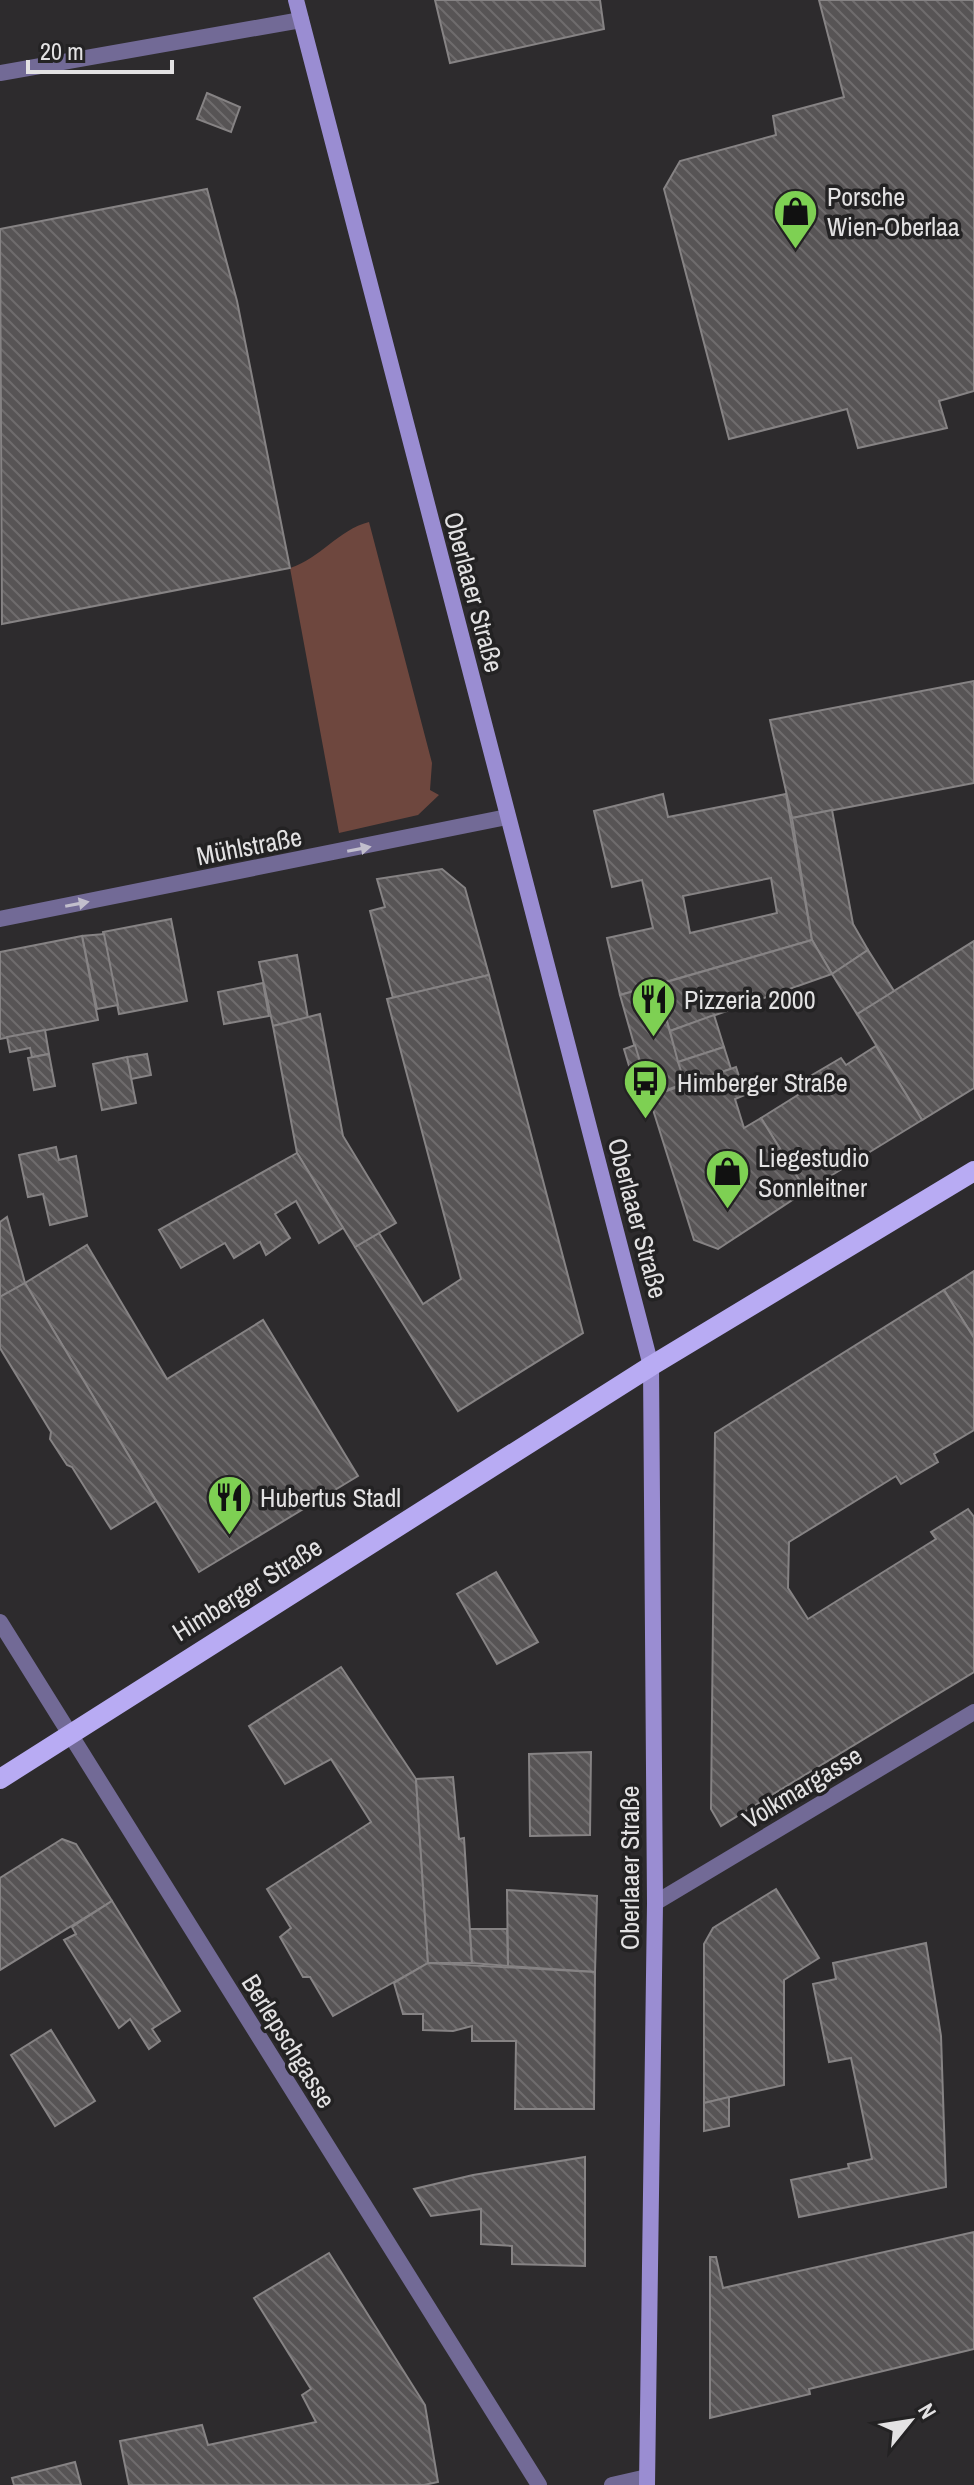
<svg xmlns="http://www.w3.org/2000/svg" width="974" height="2485" font-family="'Archivo Narrow',sans-serif">
	<defs>
		<pattern id="building-back-hatch" width="6" height="6" patternUnits="userSpaceOnUse" patternTransform="scale(2)"><rect width="6" height="6" fill="#575455"/><path d="M-1 5l2 2M0 0l6 6M5-1l2 2" fill="none" stroke="#6f6c6d"/></pattern>
	</defs>
	<rect width="100%" height="100%" fill="#2d2b2d"/>
	<path fill="#6e473e" d="M 369,522 L 432,763 L 430,790 L 439,795 L 418,815 L 339,833 L 290,568 C 321,558 338,530 369,522 Z"/>
	<g fill="url(#building-back-hatch)" stroke="#868384" stroke-width="2" fill-rule="evenodd">
		<path d="M 435,0 L 600,0 L 604,29 L 450,63 Z"/>
		<path d="M 819,0 L 974,0 L 974,391 L 939,401 L 947,428 L 858,448 L 847,409 L 729,439 L 664,189 L 680,161 L 776,135 L 773,116 L 844,97 Z"/>
		<path d="M 207,93 L 240,107 L 231,132 L 197,119 Z"/>
		<path d="M 207,189 L 237,301 L 290,568 L 2,624 L 0,229 Z"/>
		<path d="M 974,681 L 974,783 L 792,818 L 770,720 Z"/>
		<path d="M 663,794 L 668,817 L 786,794 L 812,940 L 620,995 L 607,938 L 653,928 L 642,880 L 612,887 L 594,811 ZM 771,878 L 777,913 L 690,933 L 683,896 Z"/>
		<path d="M 832,810 L 853,924 L 868,950 L 832,974 L 812,940 L 792,818 Z"/>
		<path d="M 442,869 L 465,888 L 489,975 L 393,998 L 370,911 L 385,907 L 377,879 Z"/>
		<path d="M 171,919 L 187,1001 L 119,1014 L 103,932 Z"/>
		<path d="M 104,934 L 118,1005 L 97,1009 L 82,936 Z"/>
		<path d="M 82,936 L 98,1020 L 0,1039 L 0,952 Z"/>
		<path d="M 812,940 L 832,974 L 670,1031 L 656,985 Z"/>
		<path d="M 974,941 L 974,1088 L 922,1120 L 857,1014 Z"/>
		<path d="M 868,950 L 894,991 L 857,1014 L 832,974 Z"/>
		<path d="M 297,955 L 308,1018 L 273,1026 L 259,962 Z"/>
		<path d="M 489,975 L 583,1333 L 458,1411 L 355,1247 L 379,1233 L 423,1304 L 461,1279 L 387,999 Z"/>
		<path d="M 263,983 L 269,1016 L 224,1024 L 218,992 Z"/>
		<path d="M 656,985 L 685,1083 L 649,1097 L 620,995 Z"/>
		<path d="M 320,1014 L 343,1136 L 396,1223 L 355,1247 L 297,1153 L 273,1026 Z"/>
		<path d="M 714,1015 L 724,1047 L 678,1062 L 670,1031 Z"/>
		<path d="M 45,1030 L 49,1054 L 32,1057 L 30,1048 L 10,1052 L 7,1037 Z"/>
		<path d="M 635,1045 L 644,1075 L 633,1079 L 624,1049 Z"/>
		<path d="M 876,1046 L 922,1120 L 806,1191 L 761,1118 L 817,1083 L 812,1075 L 841,1058 L 846,1065 Z"/>
		<path d="M 724,1047 L 731,1069 L 685,1083 L 678,1062 Z"/>
		<path d="M 49,1054 L 55,1086 L 34,1090 L 28,1058 Z"/>
		<path d="M 147,1054 L 151,1075 L 131,1079 L 127,1057 Z"/>
		<path d="M 127,1057 L 136,1103 L 102,1110 L 93,1064 Z"/>
		<path d="M 736,1067 L 745,1095 L 735,1099 L 744,1128 L 761,1118 L 806,1191 L 718,1249 L 694,1240 L 649,1097 Z"/>
		<path d="M 56,1147 L 59,1160 L 76,1156 L 87,1216 L 50,1225 L 43,1194 L 28,1197 L 19,1155 Z"/>
		<path d="M 297,1153 L 343,1228 L 319,1243 L 296,1201 L 275,1214 L 290,1238 L 266,1255 L 260,1242 L 234,1258 L 225,1243 L 181,1268 L 159,1230 Z"/>
		<path d="M 739,1160 L 749,1175 L 720,1193 L 714,1175 Z"/>
		<path d="M 7,1217 L 25,1283 L 0,1297 L 0,1222 Z"/>
		<path d="M 87,1245 L 167,1379 L 263,1320 L 358,1476 L 199,1572 L 25,1283 Z"/>
		<path d="M 974,1271 L 974,1338 L 944,1290 Z"/>
		<path d="M 25,1283 L 156,1501 L 111,1529 L 72,1467 L 67,1465 L 50,1439 L 51,1432 L 0,1348 L 0,1297 Z"/>
		<path d="M 944,1290 L 974,1338 L 974,1430 L 934,1454 L 938,1462 L 901,1484 L 896,1476 L 789,1542 L 788,1588 L 808,1619 L 936,1539 L 931,1532 L 968,1509 L 974,1517 L 974,1672 L 721,1826 L 711,1809 L 715,1433 Z"/>
		<path d="M 496,1572 L 538,1642 L 497,1664 L 457,1594 Z"/>
		<path d="M 341,1667 L 416,1779 L 428,1963 L 333,2016 L 310,1977 L 303,1977 L 280,1937 L 291,1928 L 267,1889 L 371,1822 L 331,1759 L 285,1784 L 249,1726 Z"/>
		<path d="M 591,1752 L 590,1835 L 530,1836 L 529,1754 Z"/>
		<path d="M 453,1777 L 459,1839 L 464,1838 L 472,1963 L 428,1963 L 416,1779 Z"/>
		<path d="M 62,1839 L 76,1844 L 112,1901 L 0,1970 L 0,1878 Z"/>
		<path d="M 776,1889 L 819,1958 L 784,1980 L 784,2085 L 704,2103 L 704,1944 L 713,1928 Z"/>
		<path d="M 507,1890 L 597,1896 L 595,1972 L 508,1966 Z"/>
		<path d="M 112,1901 L 180,2011 L 152,2029 L 160,2041 L 149,2049 L 130,2019 L 119,2028 L 64,1940 L 76,1934 L 72,1927 Z"/>
		<path d="M 470,1929 L 507,1929 L 508,1966 L 472,1963 Z"/>
		<path d="M 926,1943 L 941,2036 L 946,2187 L 799,2217 L 791,2180 L 849,2168 L 848,2164 L 872,2159 L 851,2058 L 829,2062 L 813,1984 L 836,1979 L 833,1963 Z"/>
		<path d="M 428,1963 L 595,1972 L 594,2109 L 515,2109 L 516,2041 L 472,2041 L 472,2026 L 453,2031 L 423,2030 L 423,2014 L 403,2014 L 394,1983 Z"/>
		<path d="M 51,2030 L 95,2101 L 55,2126 L 11,2055 Z"/>
		<path d="M 729,2097 L 729,2126 L 704,2131 L 704,2103 Z"/>
		<path d="M 585,2157 L 585,2266 L 512,2264 L 512,2246 L 481,2244 L 481,2209 L 431,2216 L 414,2189 L 473,2175 Z"/>
		<path d="M 974,2232 L 974,2349 L 809,2389 L 810,2394 L 710,2418 L 710,2257 L 716,2257 L 723,2288 Z"/>
		<path d="M 329,2253 L 425,2405 L 438,2482 L 424,2485 L 129,2485 L 120,2441 L 202,2425 L 208,2445 L 316,2422 L 302,2395 L 311,2389 L 254,2298 Z"/>
		<path d="M 75,2462 L 81,2485 L 14,2485 L 12,2478 Z"/>
	</g>
	<g fill="none" stroke-linecap="round" stroke-linejoin="round">
		<g stroke="#726a96" stroke-width="16">
			<path d="M 0,73 L 301,20"/>
			<path d="M 0,919 L 507,817"/>
			<path d="M 0,1622 L 539,2485"/>
			<path d="M 655,1903 L 974,1712"/>
			<path d="M 612,2485 L 647,2477"/>
		</g>
		<path stroke="#9a8dd2" stroke-width="16" d="M 296,0 L 651,1366 L 655,1903 L 647,2485"/>
		<path stroke="#b8abf3" stroke-width="20" d="M 0,1779 L 651,1366 L 974,1171"/>
	</g>
	<defs><path id="oneway-solid" d="M-6-.8H1V-3.2L6.5 0L1 3.2V.8H-6Z" transform="scale(2)"/></defs>
	<g fill="#c1becc">
		<use href="#oneway-solid" transform="translate(359 849) rotate(-11)"/>
		<use href="#oneway-solid" transform="translate(77 904) rotate(-11)"/>
	</g>
	<defs>
		<symbol id="shop-pin" viewBox="-11 -11 22 30"><path d="M0 17L-7.5 6A9.5 9.5 0 1 1 7.5 6Z" fill="#7ed053" stroke="#232223"/><path d="M-5-2.5h2.3a2.7 3.5 0 0 1 5.4 0H5L5.5 6h-11ZM-1.5-2.5h3a1.5 2.3 0 0 0-3 0Z" fill="#111"/></symbol>
		<symbol id="restaurant-pin" viewBox="-11 -11 22 30"><path d="M0 17L-7.5 6A9.5 9.5 0 1 1 7.5 6Z" fill="#7ed053" stroke="#232223"/><path d="M-5-6h1v4h1v-4h1v4h1v-4h1v5L-1.5 .5V6h-2V.5L-5-1ZM5-6V6H3V1.5H1.5Q1.5-4 5-6Z" fill="#111"/></symbol>
		<symbol id="bus-pin" viewBox="-11 -11 22 30"><path d="M0 17L-7.5 6A9.5 9.5 0 1 1 7.5 6Z" fill="#7ed053" stroke="#232223"/><path d="M-5-6H5V4H4V6H2V4H-2V6H-4V4H-5ZM-3.5-4V0h7V-4ZM-3.5 1.2v1.5H-2V1.2ZM2 1.2v1.5H3.5V1.2Z" fill="#111"/></symbol>
	</defs>
	<g fill-rule="evenodd">
		<use href="#shop-pin" x="770" y="186" width="51" height="69"/>
		<use href="#restaurant-pin" x="628" y="974" width="51" height="69"/>
		<use href="#bus-pin" x="620" y="1056" width="51" height="69"/>
		<use href="#shop-pin" x="702" y="1146" width="51" height="69"/>
		<use href="#restaurant-pin" x="204" y="1472" width="51" height="69"/>
	</g>
	<g text-anchor="middle" dominant-baseline="central" stroke-width="7" stroke-linejoin="round" paint-order="stroke">
		<g font-size="26" fill="#e3e2e3" stroke="#232223" text-anchor="start">
			<text x="827" y="196">Porsche<tspan x="827" dy="30">Wien-Oberlaa</tspan></text>
			<text x="684" y="999">Pizzeria 2000</text>
			<text x="677" y="1082">Himberger Straße</text>
			<text x="758" y="1157">Liegestudio<tspan x="758" dy="30">Sonnleitner</tspan></text>
			<text x="260" y="1497">Hubertus Stadl</text>
		</g>
		<g font-size="26" fill="#e3e2e3" stroke="#232223">
			<text transform="translate(474 592) rotate(75)">Oberlaaer Straße</text>
			<text transform="translate(249 846) rotate(-11)">Mühlstraße</text>
			<text transform="translate(638 1218) rotate(75)">Oberlaaer Straße</text>
			<text transform="translate(247 1589) rotate(-32)">Himberger Straße</text>
			<text transform="translate(802 1787) rotate(-31)">Volkmargasse</text>
			<text transform="translate(629 1868) rotate(-90)">Oberlaaer Straße</text>
			<text transform="translate(289 2041) rotate(58)">Berlepschgasse</text>
		</g>
	</g>
	<g transform="translate(910 2421) rotate(60)" stroke="#232223" stroke-width="6" paint-order="stroke">
	<path d="M0-6L14 30L0 20L-14 30Z" fill="#e3e2e3"/>
	<text y="-12" font-size="22" font-weight="bold" text-anchor="middle" fill="#e3e2e3">N</text>
	</g>
	<path d="M28 60v12h144v-12" fill="none" stroke="#e3e2e3" stroke-width="4"/>
	<text x="40" y="60" font-size="24" fill="#e3e2e3" stroke="#232223" stroke-width="6" paint-order="stroke">20 m</text>
</svg>
